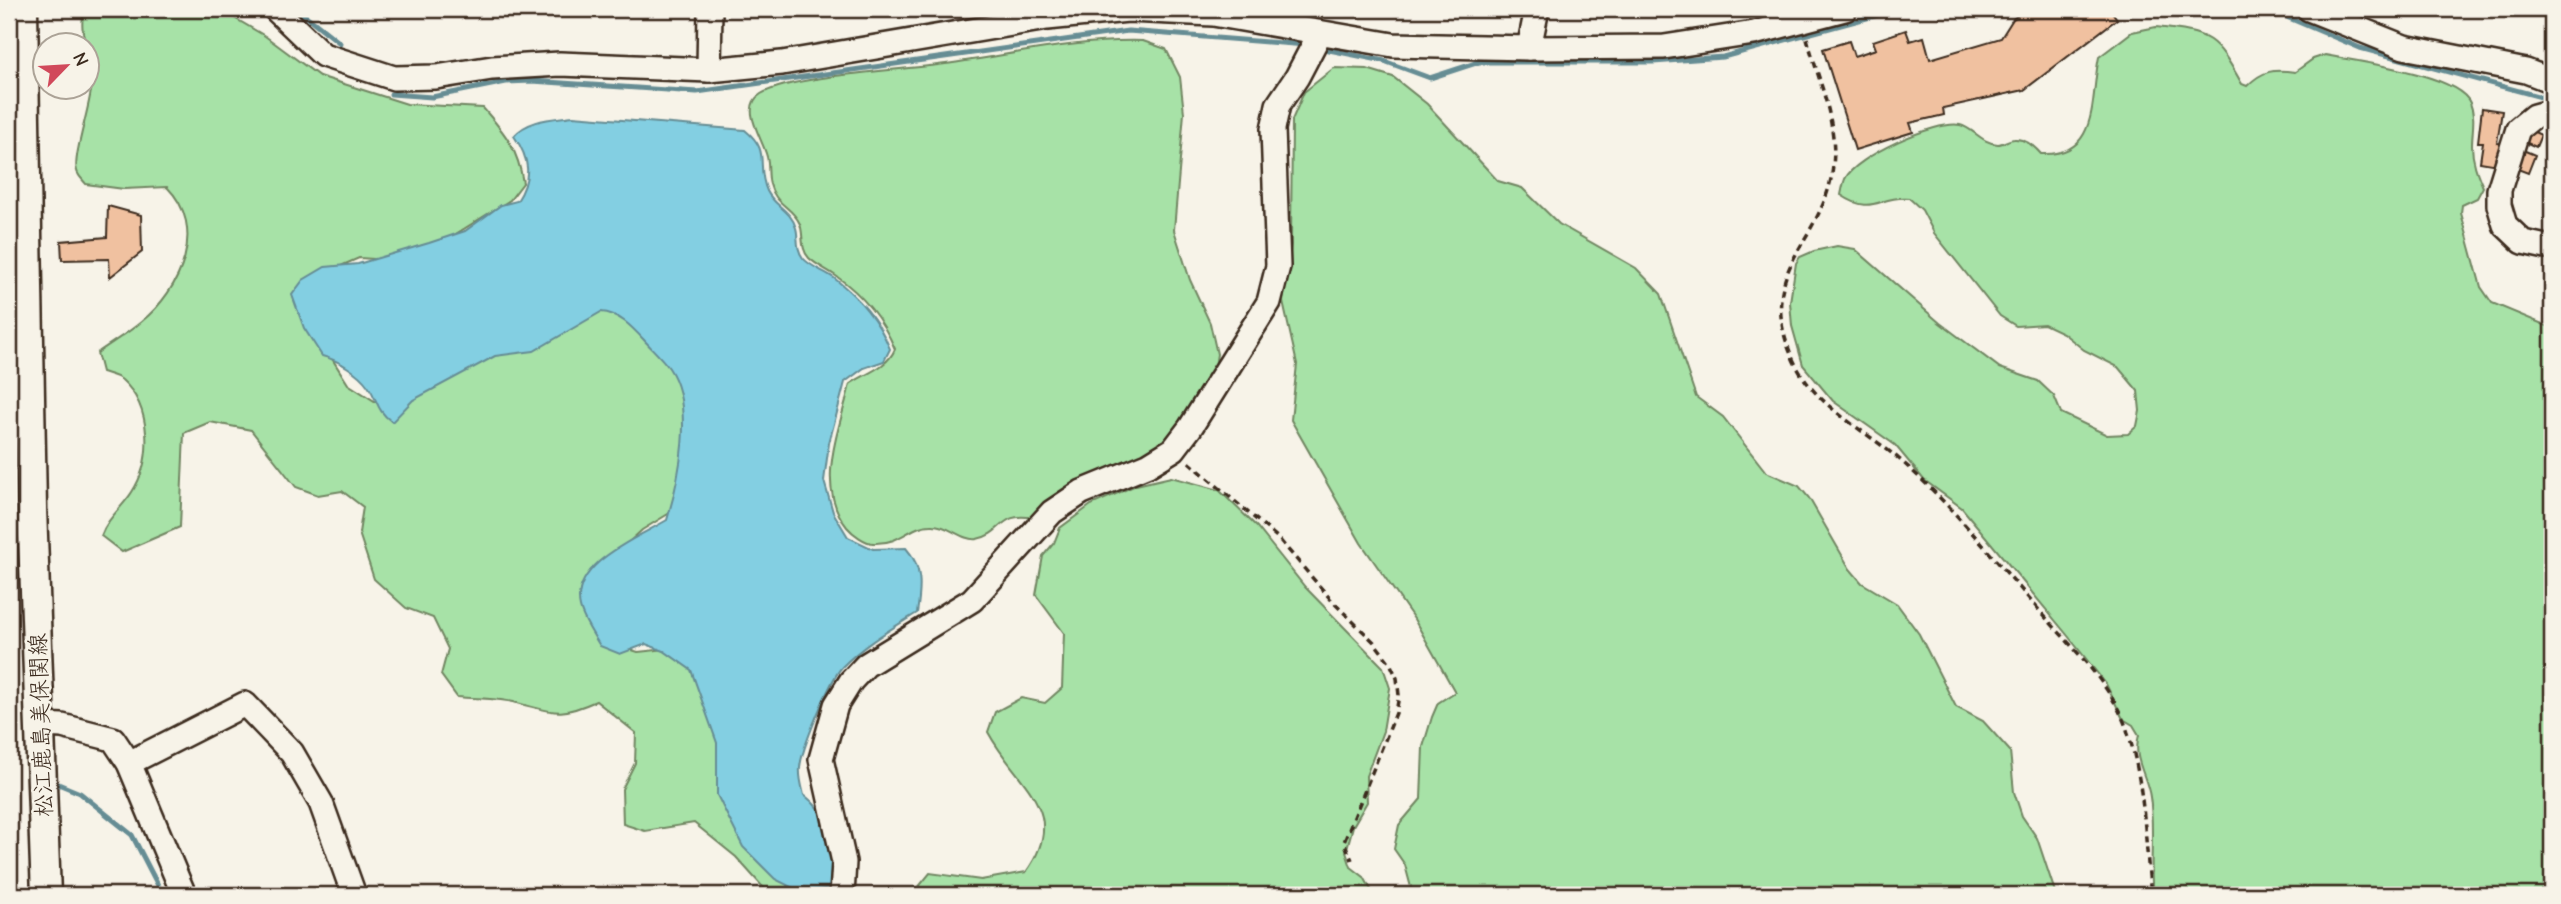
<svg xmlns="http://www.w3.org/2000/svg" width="2561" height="904" font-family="'Comic Neue','Klee One',sans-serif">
	<rect width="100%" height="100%" fill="#f7f3e8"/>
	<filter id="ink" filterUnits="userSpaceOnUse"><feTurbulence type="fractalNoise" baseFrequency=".0143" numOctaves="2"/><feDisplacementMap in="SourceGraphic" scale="14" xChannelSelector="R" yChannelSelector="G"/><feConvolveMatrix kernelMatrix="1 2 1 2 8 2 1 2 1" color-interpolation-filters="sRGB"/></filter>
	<g filter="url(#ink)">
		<g fill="#a7e2a7" stroke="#718662" stroke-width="2">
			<path d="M 86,9 L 219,9 L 265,36 L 319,76 L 407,104 L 483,108 C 505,133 518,149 523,183 L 510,200 L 438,245 L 390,260 L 359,258 L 322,274 L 307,319 L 348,384 L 387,409 L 580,312 L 622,312 L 680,375 L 687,416 L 678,508 L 642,530 L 606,563 L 610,643 L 638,652 L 676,648 L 699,671 L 791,895 L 770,895 L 736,857 L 694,823 L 645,831 L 623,824 L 622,789 L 635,763 L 636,733 L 596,701 C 558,718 554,712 517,703 C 498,698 476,699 457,697 L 441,675 L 448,649 L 433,618 L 406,608 L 374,579 L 359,533 L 363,507 L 342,491 L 318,495 L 296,487 L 251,430 L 210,422 L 184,433 L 180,527 L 122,552 L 101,536 C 108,517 122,508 132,492 C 153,460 152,407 122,380 C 118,376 108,374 102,372 L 97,353 C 111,343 128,333 141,322 C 181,290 208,228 167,187 L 124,189 L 86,184 C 83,180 78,176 77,171 C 72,158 92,102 92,81 C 92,61 75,24 86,9 Z"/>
			<path d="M 2156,27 C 2211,33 2215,36 2242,84 L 2247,86 C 2263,70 2274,69 2295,72 L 2313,59 L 2325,55 C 2354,61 2458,74 2470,103 C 2476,117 2472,131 2472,145 C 2472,161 2477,173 2483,187 L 2477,198 L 2462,205 L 2461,213 L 2481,287 L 2492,303 L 2552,328 L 2552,895 L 2153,895 C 2149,863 2155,829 2150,797 C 2147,775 2132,759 2139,735 L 2133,725 L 2123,719 L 2106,684 L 2068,636 L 1962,508 L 1924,480 L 1895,445 L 1833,401 L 1803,365 L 1792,326 L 1790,302 L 1796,263 L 1800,257 L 1814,251 L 1837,246 L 1855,249 L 1940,323 L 2000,368 L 2038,381 L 2054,396 L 2061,413 L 2107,435 L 2128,434 L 2137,426 L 2140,411 L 2138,391 L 2118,367 L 2084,350 L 2063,333 L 2044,324 L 2016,326 L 2000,316 L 1934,233 L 1922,210 L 1909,198 C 1878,195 1874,217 1841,195 C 1842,190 1843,184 1845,179 C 1855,157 1936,120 1960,125 C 1973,128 1983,144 1998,144 C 2003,144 2009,139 2014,139 C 2025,138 2034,146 2041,154 C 2100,157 2090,99 2099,57 L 2132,32 Z"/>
			<path d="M 1143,41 L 1166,49 L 1180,77 L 1184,113 L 1174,230 L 1190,280 L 1210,323 L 1217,354 L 1214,373 L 1174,437 L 1157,452 L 1033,518 C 999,511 1004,534 977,539 C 962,541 949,525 933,525 C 910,524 903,544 874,543 C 865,543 853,534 847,527 C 814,486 840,429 850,384 C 866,373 887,368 895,349 C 882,318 863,295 836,276 C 828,270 816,265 809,258 C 800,249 804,234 800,224 C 794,210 783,207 776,197 C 767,184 769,175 768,162 C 767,143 737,109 761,94 C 790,76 900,70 938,65 C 1007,56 1073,39 1143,41 Z"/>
			<path d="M 1334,68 L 1367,69 L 1393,77 L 1427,104 L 1498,181 L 1522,188 L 1559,224 L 1636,268 L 1661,294 L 1696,397 L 1723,417 L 1766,472 L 1799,486 L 1809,498 L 1850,569 L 1862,583 L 1897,604 L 1919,634 L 1956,707 L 1983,721 L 2010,751 L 2014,792 L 2022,816 L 2037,838 L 2056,895 L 1413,895 L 1405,865 L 1394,849 L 1399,825 L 1421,799 L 1423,747 L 1432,717 L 1438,703 L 1455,692 L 1414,619 L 1361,543 L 1291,420 L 1297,364 L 1283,302 L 1291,245 L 1292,120 L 1304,92 Z"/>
			<path d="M 1171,477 L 1219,490 L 1257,527 L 1305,587 L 1383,667 L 1390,688 L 1383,731 L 1366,776 L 1367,802 L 1353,826 L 1346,852 L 1351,867 L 1364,877 L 1374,895 L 912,895 L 930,873 L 981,880 L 1026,872 C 1071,810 1017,786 988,732 L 995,712 L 1021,698 L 1045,703 L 1062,688 L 1064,633 L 1036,595 L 1043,556 L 1054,543 L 1060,528 L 1091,505 L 1136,485 Z"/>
		</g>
		<path fill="#83cfe2" stroke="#668d94" stroke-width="2" d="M 573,116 L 745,130 C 772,152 755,164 767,191 C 774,206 791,210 796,228 C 799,238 795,247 803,258 C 810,267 825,271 834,278 C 859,298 878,319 890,349 L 884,361 L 864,368 L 845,382 L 829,443 L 824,481 L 833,512 L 848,537 L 873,549 L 906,548 C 923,567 921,588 917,613 C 891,629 863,645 842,667 C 830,680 801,750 800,768 C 799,777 802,787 804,795 C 834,816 832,853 835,887 L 803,893 L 775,879 L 743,847 L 717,795 L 717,743 L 691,670 L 664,651 L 646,644 L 620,654 L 600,646 C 593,634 583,620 580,607 C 570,564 637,538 667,520 C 679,480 695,406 669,368 C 662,358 652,349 644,340 C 632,327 619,313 601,312 L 534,351 L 495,356 L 413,400 L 392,422 C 375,409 379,401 368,386 C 358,372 338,360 322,356 L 304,328 L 292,295 L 303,280 L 325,267 L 358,264 L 429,243 L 465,231 L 501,205 L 517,201 C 532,178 530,159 514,136 C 528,119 553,119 573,116 Z"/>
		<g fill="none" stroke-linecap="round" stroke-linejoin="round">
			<g stroke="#668d94" stroke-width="5">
				<path d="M 297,9 L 340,43"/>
				<path d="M 2268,9 L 2360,48 L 2552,100"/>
				<path d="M 1319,48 L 1384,61 L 1430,78 L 1479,62 L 1653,62 L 1723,57 L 1900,9"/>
				<path d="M 391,94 L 432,97 L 506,82 L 532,81 L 697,92 L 1128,31 L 1306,45"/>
				<path d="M 9,760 L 10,761"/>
				<path d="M 56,783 L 80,793 L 132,835 L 163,895"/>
			</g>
		</g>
		<g fill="#f0c1a0" stroke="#3b2a1e" stroke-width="2">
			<path d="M 2026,9 L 2110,9 L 2117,19 L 2024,90 L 1943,108 L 1944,115 L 1910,123 L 1913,132 L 1855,150 L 1823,49 L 1849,41 L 1854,56 L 1876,49 L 1873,41 L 1906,30 L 1910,41 L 1924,37 L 1930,59 L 2001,38 L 2013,19 Z"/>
			<path d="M 2482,108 L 2502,111 L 2497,143 L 2506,144 L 2504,166 L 2480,162 L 2483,142 L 2478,142 Z"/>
			<path d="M 2530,130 L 2541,135 L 2536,147 L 2525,142 Z"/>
			<path d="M 2523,150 L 2535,155 L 2528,173 L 2515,168 Z"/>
			<path d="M 108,206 L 141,215 L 142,252 L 110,277 L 109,259 L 62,260 L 61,241 L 107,237 Z"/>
		</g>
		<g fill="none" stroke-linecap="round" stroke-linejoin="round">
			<defs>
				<g id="minor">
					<path d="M 275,9 L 323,55 L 394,78 L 436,77 L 492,68 L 560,64 L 709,70 L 782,63 L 1047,18 L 1128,10 L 1213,14 L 1393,45 L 1529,48 L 1664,47 L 1754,33 L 1845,9"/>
					<path d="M 2309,9 L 2404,47 L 2526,71 L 2552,81"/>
					<path d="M 1529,48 L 1537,9"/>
					<path d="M 709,70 L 710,9"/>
					<path d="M 2546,247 L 2523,242 L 2505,225 L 2499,205 L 2499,190 L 2518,129 L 2534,116 L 2552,111"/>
					<path d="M 42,725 L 62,726 L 113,739 L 129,763 L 184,895"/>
					<path d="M 129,763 L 245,704 L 292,753 L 321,803 L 354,895"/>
					<path d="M 842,895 L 844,862 L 821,759 L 836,705 L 851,681 L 866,665 L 972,600 L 1052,512 L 1082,492 L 1148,465 L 1174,449 L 1190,428 L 1269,302 L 1278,266 L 1273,129 L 1278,105 L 1297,77 L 1320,33"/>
				</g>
				<path id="major" d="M 23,9 L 32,508 L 46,895"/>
			</defs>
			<use href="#minor" stroke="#3b2a1e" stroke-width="28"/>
			<use href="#major" stroke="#3b2a1e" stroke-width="33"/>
			<g stroke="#3b2a1e" stroke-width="3.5" stroke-dasharray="7 5" stroke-linecap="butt">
				<path d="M 1807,38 C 1818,79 1838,123 1833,166 C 1825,243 1752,267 1793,359 C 1814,406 1861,427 1899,459 C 1948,501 1989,553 2032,602 C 2065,641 2113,683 2128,733 C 2145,785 2145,842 2151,895"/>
				<path d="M 1189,462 L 1278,538 L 1334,603 L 1374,642 L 1390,663 L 1397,678 L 1399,695 L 1396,713 L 1344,842 L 1352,860"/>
			</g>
			<use href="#minor" stroke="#f7f3e8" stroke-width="23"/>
			<use href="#major" stroke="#f7f3e8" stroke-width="28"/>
		</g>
	</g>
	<g text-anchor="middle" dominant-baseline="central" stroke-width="5" stroke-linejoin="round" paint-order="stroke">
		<g font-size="23" fill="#3b2a1e" stroke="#f7f3e8">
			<text transform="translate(41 725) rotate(-92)">松江鹿島美保関線</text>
		</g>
	</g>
	<rect width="2561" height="904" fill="none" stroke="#f7f3e8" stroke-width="35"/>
	<rect x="18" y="18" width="2526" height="869" fill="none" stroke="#3b2a1e" stroke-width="2.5" filter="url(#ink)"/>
	<g transform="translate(66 66) rotate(65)"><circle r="33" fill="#f7f3e8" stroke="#aca397" stroke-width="2"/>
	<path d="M0-5L12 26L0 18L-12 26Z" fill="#d1495b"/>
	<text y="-10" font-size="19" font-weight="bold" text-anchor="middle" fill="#3b2a1e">N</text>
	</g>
</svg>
